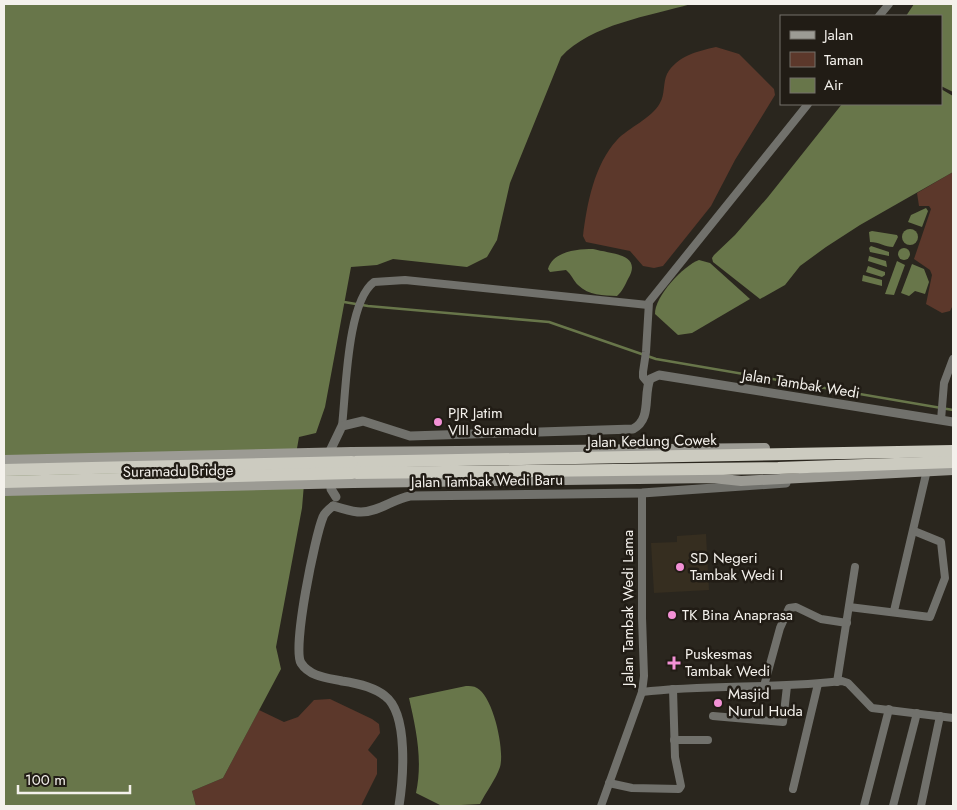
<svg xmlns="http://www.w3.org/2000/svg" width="957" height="810" font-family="Jost,sans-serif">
	<rect width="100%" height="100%" fill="#2a261e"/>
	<path fill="#362e20" d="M 706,534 L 709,590 L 654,593 L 651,543 L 677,542 L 677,536 Z"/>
	<g fill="#5c382b">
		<path d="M 716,47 L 739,54 L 774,89 L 775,95 L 735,160 L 711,206 L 663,266 L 654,268 L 643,266 L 630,251 L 586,242 L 583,236 C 587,204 594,165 617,140 C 629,127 651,119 660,103 C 665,95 663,82 667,74 C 677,56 698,51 716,47 Z"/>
		<path d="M 953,172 L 953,305 L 950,311 L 942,313 L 926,304 L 932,275 L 930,270 L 914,259 L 931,209 L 929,206 L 919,206 L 917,193 Z"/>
		<path d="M 330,699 L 372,719 L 379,724 L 380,733 L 368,750 L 377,759 L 377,774 L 361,806 L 196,806 L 192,791 L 223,778 L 259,710 L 284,722 L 298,717 L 314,700 Z"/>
	</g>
	<g fill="#68764a">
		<path d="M 4,4 L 691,4 C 650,16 591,24 561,57 L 510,183 L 497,240 L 487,257 L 467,267 L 393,259 L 377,265 L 351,267 L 325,407 L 316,433 L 299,437 L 296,454 L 306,460 L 302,508 L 276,647 L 281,669 L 223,778 L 192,791 L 196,806 L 4,806 Z"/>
		<path d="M 914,4 L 953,4 L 953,92 L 941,86 L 941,16 L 906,16 Z"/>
		<path d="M 941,89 L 953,96 L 953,172 L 860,225 L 826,247 L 800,266 L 785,285 L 760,299 L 713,262 L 712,258 L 714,255 L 735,235 L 768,197 L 842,104 L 941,104 Z"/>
		<path d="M 926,208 L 928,211 L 922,227 L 908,222 L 911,215 Z"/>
		<circle cx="910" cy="237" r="8"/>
		<path d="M 872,231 L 897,235 L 898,237 L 893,247 C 885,247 879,242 870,242 L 869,232 Z"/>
		<path d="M 871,246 L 889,252 L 889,256 L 870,252 L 869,248 Z"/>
		<circle cx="904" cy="254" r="6"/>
		<path d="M 593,249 C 612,254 643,254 628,279 C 625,285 622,292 617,296 C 603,295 589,296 578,285 C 573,280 572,275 566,270 L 550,272 L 548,269 C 553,251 578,249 593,249 Z"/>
		<path d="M 869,256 L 886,261 L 887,267 L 868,261 Z"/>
		<path d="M 699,260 L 710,263 L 750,299 L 692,333 L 678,335 L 655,314 C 654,297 684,265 699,260 Z"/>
		<path d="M 897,261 L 905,265 L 894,295 L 885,294 Z"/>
		<path d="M 912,264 L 924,269 L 929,282 L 925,294 L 915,291 L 909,296 L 901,293 Z"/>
		<path d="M 868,266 L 885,272 L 885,275 L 882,277 L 866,272 Z"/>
		<path d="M 863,275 L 882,280 L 882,286 L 862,281 Z"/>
		<path d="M 466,686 C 469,686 474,686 477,688 C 493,696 505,750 500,767 C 496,779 486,792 480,804 L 442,806 L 416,793 C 423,760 416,729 409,698 Z"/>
	</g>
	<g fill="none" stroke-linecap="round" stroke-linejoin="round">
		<path stroke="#68764a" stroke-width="2.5" d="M 344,302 L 368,306 L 549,322 L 656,359 L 953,410"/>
		<g stroke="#71716c" stroke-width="8">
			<path d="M 879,16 L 889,4"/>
			<path d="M 648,383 L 643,377 L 643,372 L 646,352 L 649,302 L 808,104"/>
			<path d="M 941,420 L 944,383 L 953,359"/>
			<path d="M 342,426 C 346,392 347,302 374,282 L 405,280 L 648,305"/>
			<path d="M 849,607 L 930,617 L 945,578 L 941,542 L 914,531"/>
			<path d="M 894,611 L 927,470"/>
			<path d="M 837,682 L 855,567"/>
			<path d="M 764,686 L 780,628 L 789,608 L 796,607 L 821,619 L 847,623"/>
			<path d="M 642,692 C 709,684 776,689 842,681 L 848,683 L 872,708 L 953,718"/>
			<path d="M 713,716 L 783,722 L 787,686"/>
			<path d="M 674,740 L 708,740"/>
			<path d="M 609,783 L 632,788 L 679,789 L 681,786 L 675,757 L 673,689"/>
			<path d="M 793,789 L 818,684"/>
			<path d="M 601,806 L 642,692 L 644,676 L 642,618 L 642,493"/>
			<path d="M 864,806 L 889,709"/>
			<path d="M 893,806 L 917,713"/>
			<path d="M 921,806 L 940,716"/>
		</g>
		<g stroke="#71716c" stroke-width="9">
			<path d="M 330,457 L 330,451 L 342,426 L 363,421 L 410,436 L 633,429 C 652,419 643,396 650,379 L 659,375 L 953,422"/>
			<path d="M 331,478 L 331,489 L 336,497"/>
			<path d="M 333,506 C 342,508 352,512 361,512 C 379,512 393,499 410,496 L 642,493 L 786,483"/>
			<path d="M 333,506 C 329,509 325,512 323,517 C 315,536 292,648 301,663 C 310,677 328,678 342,681 C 356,683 374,687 385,696 C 409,714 403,780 399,806"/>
		</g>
		<g stroke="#9c9b94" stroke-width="10">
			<path d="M 352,452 L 765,448"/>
			<path d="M 353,483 L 713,478 L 741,481 L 953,470"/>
		</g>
		<g stroke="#cccbc0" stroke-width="12">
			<path d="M 352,462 L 953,451"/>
			<path d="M 352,473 L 778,468 L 953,462"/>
		</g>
		<g stroke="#9c9b94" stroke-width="10">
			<path d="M 4,460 L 352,452"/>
			<path d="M 4,491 L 353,483"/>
		</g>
		<g stroke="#cccbc0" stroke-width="12">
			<path d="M 4,470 L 352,462"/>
			<path d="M 4,482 L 352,473"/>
		</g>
	</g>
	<g fill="#f391d6" stroke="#211c15" stroke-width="2">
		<circle cx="438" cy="422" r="5"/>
		<circle cx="680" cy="567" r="5"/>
		<circle cx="672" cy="615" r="5"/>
		<path d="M671.5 655.5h5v5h5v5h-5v5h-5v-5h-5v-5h5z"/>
		<circle cx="718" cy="703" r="5"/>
	</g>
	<g text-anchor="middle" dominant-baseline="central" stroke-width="5" stroke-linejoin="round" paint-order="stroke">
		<g font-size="15" fill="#f4f1ec" stroke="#211c15">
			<text transform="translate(801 384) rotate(9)">Jalan Tambak Wedi</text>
			<text transform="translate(652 441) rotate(-1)">Jalan Kedung Cowek</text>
			<text transform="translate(178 471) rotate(-1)">Suramadu Bridge</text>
			<text transform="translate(487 481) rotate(-1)">Jalan Tambak Wedi Baru</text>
			<text transform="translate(628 608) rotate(-90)">Jalan Tambak Wedi Lama</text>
		</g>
		<g font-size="15" fill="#f4f1ec" stroke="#211c15" text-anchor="start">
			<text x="448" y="413">PJR Jatim<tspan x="448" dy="17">VIII Suramadu</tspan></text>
			<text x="690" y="558">SD Negeri<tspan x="690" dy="17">Tambak Wedi I</tspan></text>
			<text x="682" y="615">TK Bina Anaprasa</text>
			<text x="685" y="654">Puskesmas<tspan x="685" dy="17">Tambak Wedi</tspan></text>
			<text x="728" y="694">Masjid<tspan x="728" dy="17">Nurul Huda</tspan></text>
		</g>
	</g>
	<rect width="957" height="810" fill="none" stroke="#f4f1ec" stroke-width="10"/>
	<rect x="780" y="15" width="162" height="90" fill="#211c15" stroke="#75716b"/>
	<rect x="790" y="31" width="25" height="8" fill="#9c9b94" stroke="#75716b"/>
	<text x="824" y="40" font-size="15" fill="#f4f1ec">Jalan</text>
	<rect x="790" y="52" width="25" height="15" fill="#5c382b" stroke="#75716b"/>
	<text x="824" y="65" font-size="15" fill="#f4f1ec">Taman</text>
	<rect x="790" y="78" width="25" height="15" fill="#68764a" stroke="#75716b"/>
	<text x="824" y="90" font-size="15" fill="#f4f1ec">Air</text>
	<path d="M18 785v8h112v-8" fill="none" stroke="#f4f1ec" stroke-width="2.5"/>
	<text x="25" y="785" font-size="15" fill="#f4f1ec" stroke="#211c15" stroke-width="4" paint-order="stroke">100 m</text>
</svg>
